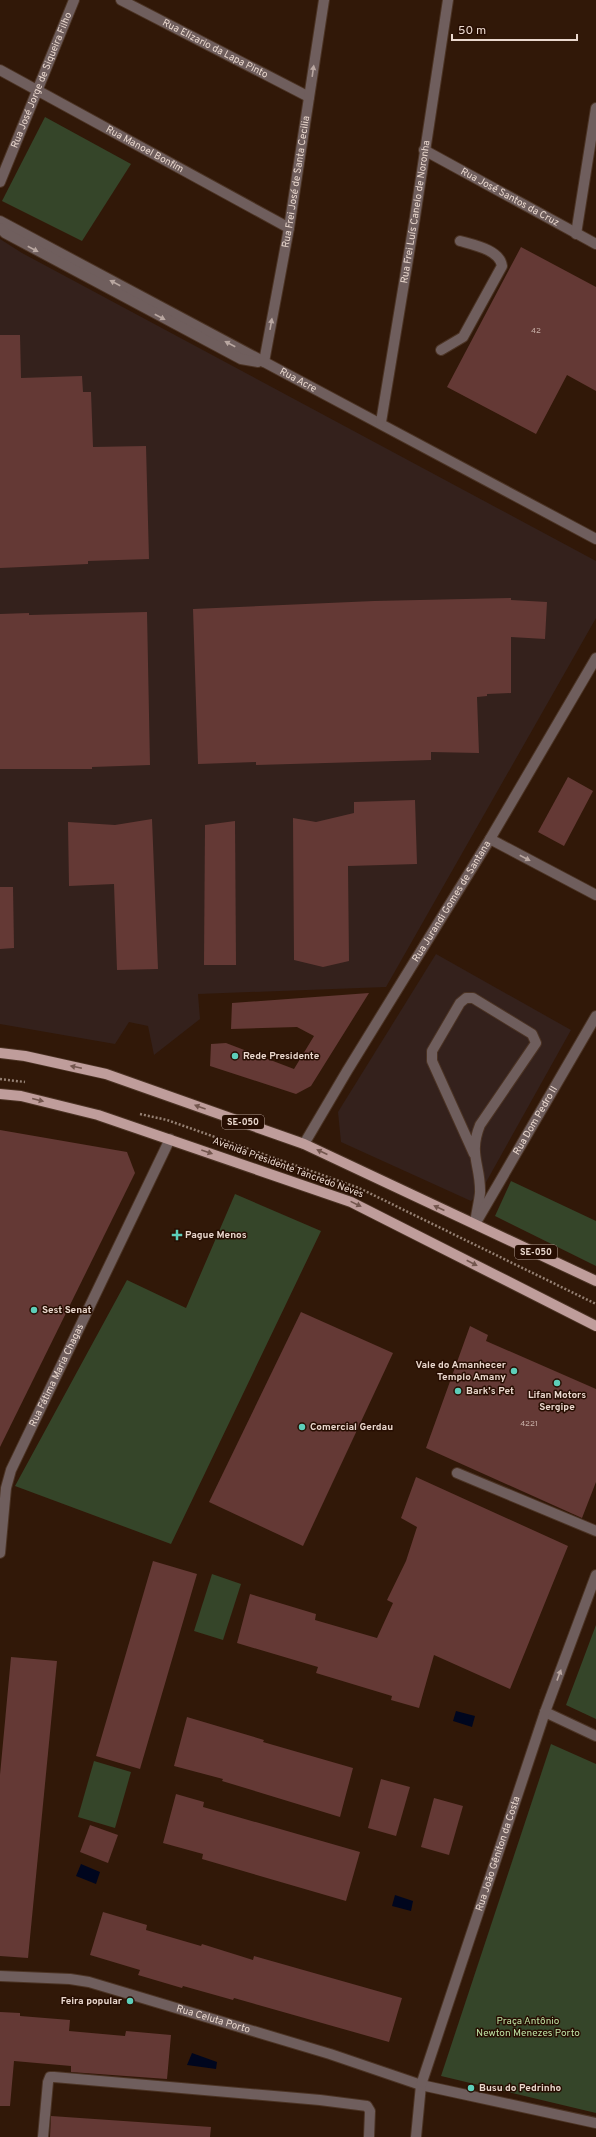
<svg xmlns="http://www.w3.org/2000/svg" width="596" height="2137" font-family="Overpass,sans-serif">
	<rect width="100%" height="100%" fill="#311808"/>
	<g fill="#34211c">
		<path d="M 0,239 L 22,253 L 596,561 L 596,618 L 386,987 L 198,994 L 200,1019 L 154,1055 L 148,1026 L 129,1022 L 115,1044 L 0,1024 Z"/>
		<path d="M 436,954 L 571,1030 L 480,1193 L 471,1201 L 341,1142 L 338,1112 Z"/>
	</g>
	<g fill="#354529">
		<path d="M 45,117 L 131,164 L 82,241 L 2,201 Z"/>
		<path d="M 511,1181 L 596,1221 L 596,1266 L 495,1216 Z"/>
		<path d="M 235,1194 L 321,1231 L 171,1544 L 15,1486 L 127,1280 L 186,1308 Z"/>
		<path d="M 212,1574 L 241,1584 L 223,1640 L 194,1631 Z"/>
		<path d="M 596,1625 L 596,1719 L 566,1705 Z"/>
		<path d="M 551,1744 L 596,1764 L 596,2113 L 441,2076 Z"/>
		<path d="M 94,1761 L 131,1772 L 115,1828 L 78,1817 Z"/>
	</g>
	<g fill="#00061e">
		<path d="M 456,1711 L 475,1716 L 472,1727 L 453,1721 Z"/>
		<path d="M 81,1864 L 100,1872 L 96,1884 L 76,1876 Z"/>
		<path d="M 395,1895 L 413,1901 L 411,1911 L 392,1906 Z"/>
		<path d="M 192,2053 L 217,2062 L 216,2069 L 187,2065 Z"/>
	</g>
	<g fill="#643935">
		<path d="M 521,247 L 596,287 L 596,391 L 567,375 L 536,434 L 447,387 Z"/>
		<path d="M 0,335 L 20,335 L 21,378 L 82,376 L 83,392 L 91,392 L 93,447 L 146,446 L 149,559 L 88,561 L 88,564 L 0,568 Z"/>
		<path d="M 511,598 L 511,600 L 547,602 L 545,639 L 511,637 L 511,693 L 487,694 L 487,696 L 477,697 L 479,753 L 431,752 L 431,760 L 256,765 L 256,762 L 198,764 L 193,609 L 374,601 Z"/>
		<path d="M 147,612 L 150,765 L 92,767 L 92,769 L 0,769 L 0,614 L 29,613 L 29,615 Z"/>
		<path d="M 568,777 L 593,791 L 564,846 L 538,832 Z"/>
		<path d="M 415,800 L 417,864 L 348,866 L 349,961 L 323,967 L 294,960 L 293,818 L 316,822 L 354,813 L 354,802 Z"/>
		<path d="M 152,819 L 158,969 L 117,970 L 114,884 L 69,886 L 68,822 L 115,825 Z"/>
		<path d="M 235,821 L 236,965 L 204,965 L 205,825 Z"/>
		<path d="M 0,887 L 13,887 L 14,948 L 0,949 Z"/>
		<path d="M 369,993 L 311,1086 L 296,1094 L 210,1066 L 211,1044 L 226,1043 L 294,1069 L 314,1036 L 297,1027 L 231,1029 L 232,1003 Z"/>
		<path d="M 0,1130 L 127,1152 L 135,1173 L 0,1447 Z"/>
		<path d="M 301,1312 L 393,1353 L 303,1546 L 209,1502 Z"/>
		<path d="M 470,1326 L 488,1335 L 486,1341 L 596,1389 L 596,1482 L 582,1518 L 426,1448 Z"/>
		<path d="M 416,1477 L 568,1546 L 510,1689 L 434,1655 L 419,1708 L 391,1700 L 392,1696 L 316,1673 L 318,1667 L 237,1643 L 250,1594 L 316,1614 L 315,1620 L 377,1638 L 393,1603 L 387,1600 L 406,1561 L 417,1527 L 401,1518 Z"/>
		<path d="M 153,1561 L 197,1574 L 140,1769 L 96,1756 Z"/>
		<path d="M 11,1657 L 57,1661 L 28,1958 L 0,1956 L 0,1775 Z"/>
		<path d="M 187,1717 L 264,1740 L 263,1742 L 353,1768 L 340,1817 L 222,1781 L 223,1779 L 174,1766 Z"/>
		<path d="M 381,1779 L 410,1787 L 396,1836 L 368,1828 Z"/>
		<path d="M 176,1794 L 204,1802 L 203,1807 L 360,1852 L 346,1901 L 202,1859 L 203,1854 L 163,1843 Z"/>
		<path d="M 434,1798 L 463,1806 L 449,1855 L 421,1847 Z"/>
		<path d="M 90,1825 L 118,1835 L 108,1863 L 80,1852 Z"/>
		<path d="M 103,1912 L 147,1925 L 146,1930 L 201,1946 L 202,1944 L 253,1960 L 254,1956 L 402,1998 L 389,2042 L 234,1998 L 233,2000 L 183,1986 L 182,1988 L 138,1975 L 140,1970 L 90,1955 Z"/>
		<path d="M 0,2012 L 20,2013 L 20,2016 L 70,2020 L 69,2031 L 125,2036 L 126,2031 L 171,2035 L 167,2079 L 71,2072 L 71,2066 L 14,2061 L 10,2106 L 0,2106 Z"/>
		<path d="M 51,2116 L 211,2127 L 210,2137 L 50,2137 Z"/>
	</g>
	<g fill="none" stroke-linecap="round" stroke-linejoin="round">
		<defs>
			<g id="minor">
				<path id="s1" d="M 121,0 L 309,97"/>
				<path id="s2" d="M 0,70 L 289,228"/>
				<path id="s3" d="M 424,150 L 596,244"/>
				<path id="s4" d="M 0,182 L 74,0"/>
				<path id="s5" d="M 0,221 L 596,539"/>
				<path d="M 0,228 L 5,233 L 241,359 L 258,362"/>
				<path d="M 576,234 L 596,108"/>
				<path d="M 441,350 L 463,337 L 502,266 C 500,250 474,245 460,241"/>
				<path id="s6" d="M 264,362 L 289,228 L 324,0"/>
				<path id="s7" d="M 381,422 L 415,217 L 448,0"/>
				<path d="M 490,839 L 596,895"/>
				<path id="s8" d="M 304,1144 L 347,1071 L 490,839 L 596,658"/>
				<path d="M 474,1154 L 432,1061 L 432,1051 L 460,1003 L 466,998 L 473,998 L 532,1034 L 536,1043 L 480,1125 C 468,1155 481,1165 480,1193 C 479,1203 476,1214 475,1224"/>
				<path id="s9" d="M 478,1219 L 596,1016"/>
				<path d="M 457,1473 L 596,1531"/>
				<path id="s10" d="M 0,1553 L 6,1488 L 11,1470 L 170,1139"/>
				<path d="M 545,1712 L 596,1736"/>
				<path id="s11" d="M 0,1976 L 70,1979 L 89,1982 L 330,2054 L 421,2085 L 596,2123"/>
				<path d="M 43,2137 L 48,2082 L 50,2077 L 54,2077 L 320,2100 L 367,2106 L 370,2111 L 369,2137"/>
				<path id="s12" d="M 416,2137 L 421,2085 L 545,1712 L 596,1575"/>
			</g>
			<g id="major">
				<path d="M 0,1053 L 25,1056 L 106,1074 L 304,1144 L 596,1281"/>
				<path d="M 0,1094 L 21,1096 L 98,1115 L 351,1202 L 596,1326"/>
			</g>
		</defs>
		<use href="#minor" stroke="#4b3324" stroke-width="12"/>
		<use href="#major" stroke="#4b3324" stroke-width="12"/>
		<g stroke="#958073" stroke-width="2.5" stroke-dasharray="2 2" stroke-linecap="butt">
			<path d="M 0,1079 L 25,1082"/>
			<path d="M 140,1114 L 167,1120 L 359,1188 L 596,1304"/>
		</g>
		<use href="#minor" stroke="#6f5e5d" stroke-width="10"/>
		<use href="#major" stroke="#bf9d9b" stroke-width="10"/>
	</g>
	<defs><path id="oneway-solid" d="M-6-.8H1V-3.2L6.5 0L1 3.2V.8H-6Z"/></defs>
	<g fill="#b9a7a1">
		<use href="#oneway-solid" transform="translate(313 71) rotate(-82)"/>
		<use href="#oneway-solid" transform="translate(33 249) rotate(28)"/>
		<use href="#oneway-solid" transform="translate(115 283) rotate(-152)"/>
		<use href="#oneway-solid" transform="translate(160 317) rotate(28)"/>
		<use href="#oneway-solid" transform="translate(271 324) rotate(-80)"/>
		<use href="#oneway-solid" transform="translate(230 344) rotate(-152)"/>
		<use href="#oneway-solid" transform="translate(525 858) rotate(28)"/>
		<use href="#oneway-solid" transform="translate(559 1675) rotate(-70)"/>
	</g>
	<g fill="#73564e">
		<use href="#oneway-solid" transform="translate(76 1067) rotate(-168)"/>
		<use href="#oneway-solid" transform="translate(38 1100) rotate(14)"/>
		<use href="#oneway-solid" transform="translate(200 1107) rotate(-160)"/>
		<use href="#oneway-solid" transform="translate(207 1152) rotate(19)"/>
		<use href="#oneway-solid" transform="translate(322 1152) rotate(-155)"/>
		<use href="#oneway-solid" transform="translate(356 1204) rotate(26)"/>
		<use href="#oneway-solid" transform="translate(439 1208) rotate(-155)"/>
		<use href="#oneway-solid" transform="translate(472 1263) rotate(27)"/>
	</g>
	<g fill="#5dceb9" stroke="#270e02" stroke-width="1.5">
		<circle cx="235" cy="1056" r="4"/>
		<path d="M175 1229h4v4h4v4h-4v4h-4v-4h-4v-4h4z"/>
		<circle cx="34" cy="1310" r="4"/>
		<circle cx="514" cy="1371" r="4"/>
		<circle cx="557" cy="1383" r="4"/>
		<circle cx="458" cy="1391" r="4"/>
		<circle cx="302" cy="1427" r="4"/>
		<circle cx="130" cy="2001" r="4"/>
		<circle cx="471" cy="2088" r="4"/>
	</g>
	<g text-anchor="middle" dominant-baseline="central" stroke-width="3" stroke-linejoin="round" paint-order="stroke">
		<g font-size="8" fill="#c8b0a8">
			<text x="536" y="331">42</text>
			<text x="529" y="1424">4221</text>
		</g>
		<g fill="#270e02" stroke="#b09b91" stroke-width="1">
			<rect x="222" y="1115" width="42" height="14" rx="3"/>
			<rect x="515" y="1245" width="42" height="14" rx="3"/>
		</g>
		<g font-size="9" font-weight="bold" fill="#ead8ce">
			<text x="243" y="1122">SE-050</text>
			<text x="536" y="1252">SE-050</text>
		</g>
		<g font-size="10" fill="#ead8ce" stroke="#270e02">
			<text stroke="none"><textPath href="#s1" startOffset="106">Rua Elizario da Lapa Pinto</textPath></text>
			<text stroke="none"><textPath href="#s4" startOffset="110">Rua José Jorge de Siqueira Filho</textPath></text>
			<text stroke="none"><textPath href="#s2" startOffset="165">Rua Manoel Bonfim</textPath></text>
			<text stroke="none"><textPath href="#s6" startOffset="183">Rua Frei José de Santa Cecilia</textPath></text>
			<text stroke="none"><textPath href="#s3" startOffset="98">Rua José Santos da Cruz</textPath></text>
			<text stroke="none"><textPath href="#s7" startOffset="213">Rua Frei Luís Canelo de Noronha</textPath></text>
			<text stroke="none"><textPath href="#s5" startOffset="338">Rua Acre</textPath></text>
			<text stroke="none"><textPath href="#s8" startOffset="284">Rua Jurandi Gomes de Santana</textPath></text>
			<text stroke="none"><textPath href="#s9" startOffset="114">Rua Dom Pedro II</textPath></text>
			<text transform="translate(288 1168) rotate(20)">Avenida Presidente Tancredo Neves</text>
			<text stroke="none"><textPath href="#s10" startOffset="189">Rua Fátima Maria Chagas</textPath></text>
			<text stroke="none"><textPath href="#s12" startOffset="296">Rua João Gêniton da Costa</textPath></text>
			<text stroke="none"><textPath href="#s11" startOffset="219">Rua Celuta Porto</textPath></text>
		</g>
		<g font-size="10" font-weight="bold" fill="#ead8ce" stroke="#270e02" text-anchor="start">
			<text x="243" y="1056">Rede Presidente</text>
			<text x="185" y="1235">Pague Menos</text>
			<text x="42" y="1310">Sest Senat</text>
			<text x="506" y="1365" text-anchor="end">Vale do Amanhecer<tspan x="506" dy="12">Templo Amany</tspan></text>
			<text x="466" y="1391">Bark's Pet</text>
			<text x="557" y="1395" text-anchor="middle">Lifan Motors<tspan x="557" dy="12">Sergipe</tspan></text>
			<text x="310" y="1427">Comercial Gerdau</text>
			<text x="122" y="2001" text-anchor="end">Feira popular</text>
			<text x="479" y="2088">Busu do Pedrinho</text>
		</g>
		<g font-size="10" fill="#bde1a3" stroke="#270e02">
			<text x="528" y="2021">Praça Antônio<tspan x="528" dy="12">Newton Menezes Porto</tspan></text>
		</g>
	</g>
	<path d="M452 34v6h125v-6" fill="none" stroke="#ead8ce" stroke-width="2"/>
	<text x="458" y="34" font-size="12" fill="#ead8ce" stroke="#270e02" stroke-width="3" paint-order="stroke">50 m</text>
</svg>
